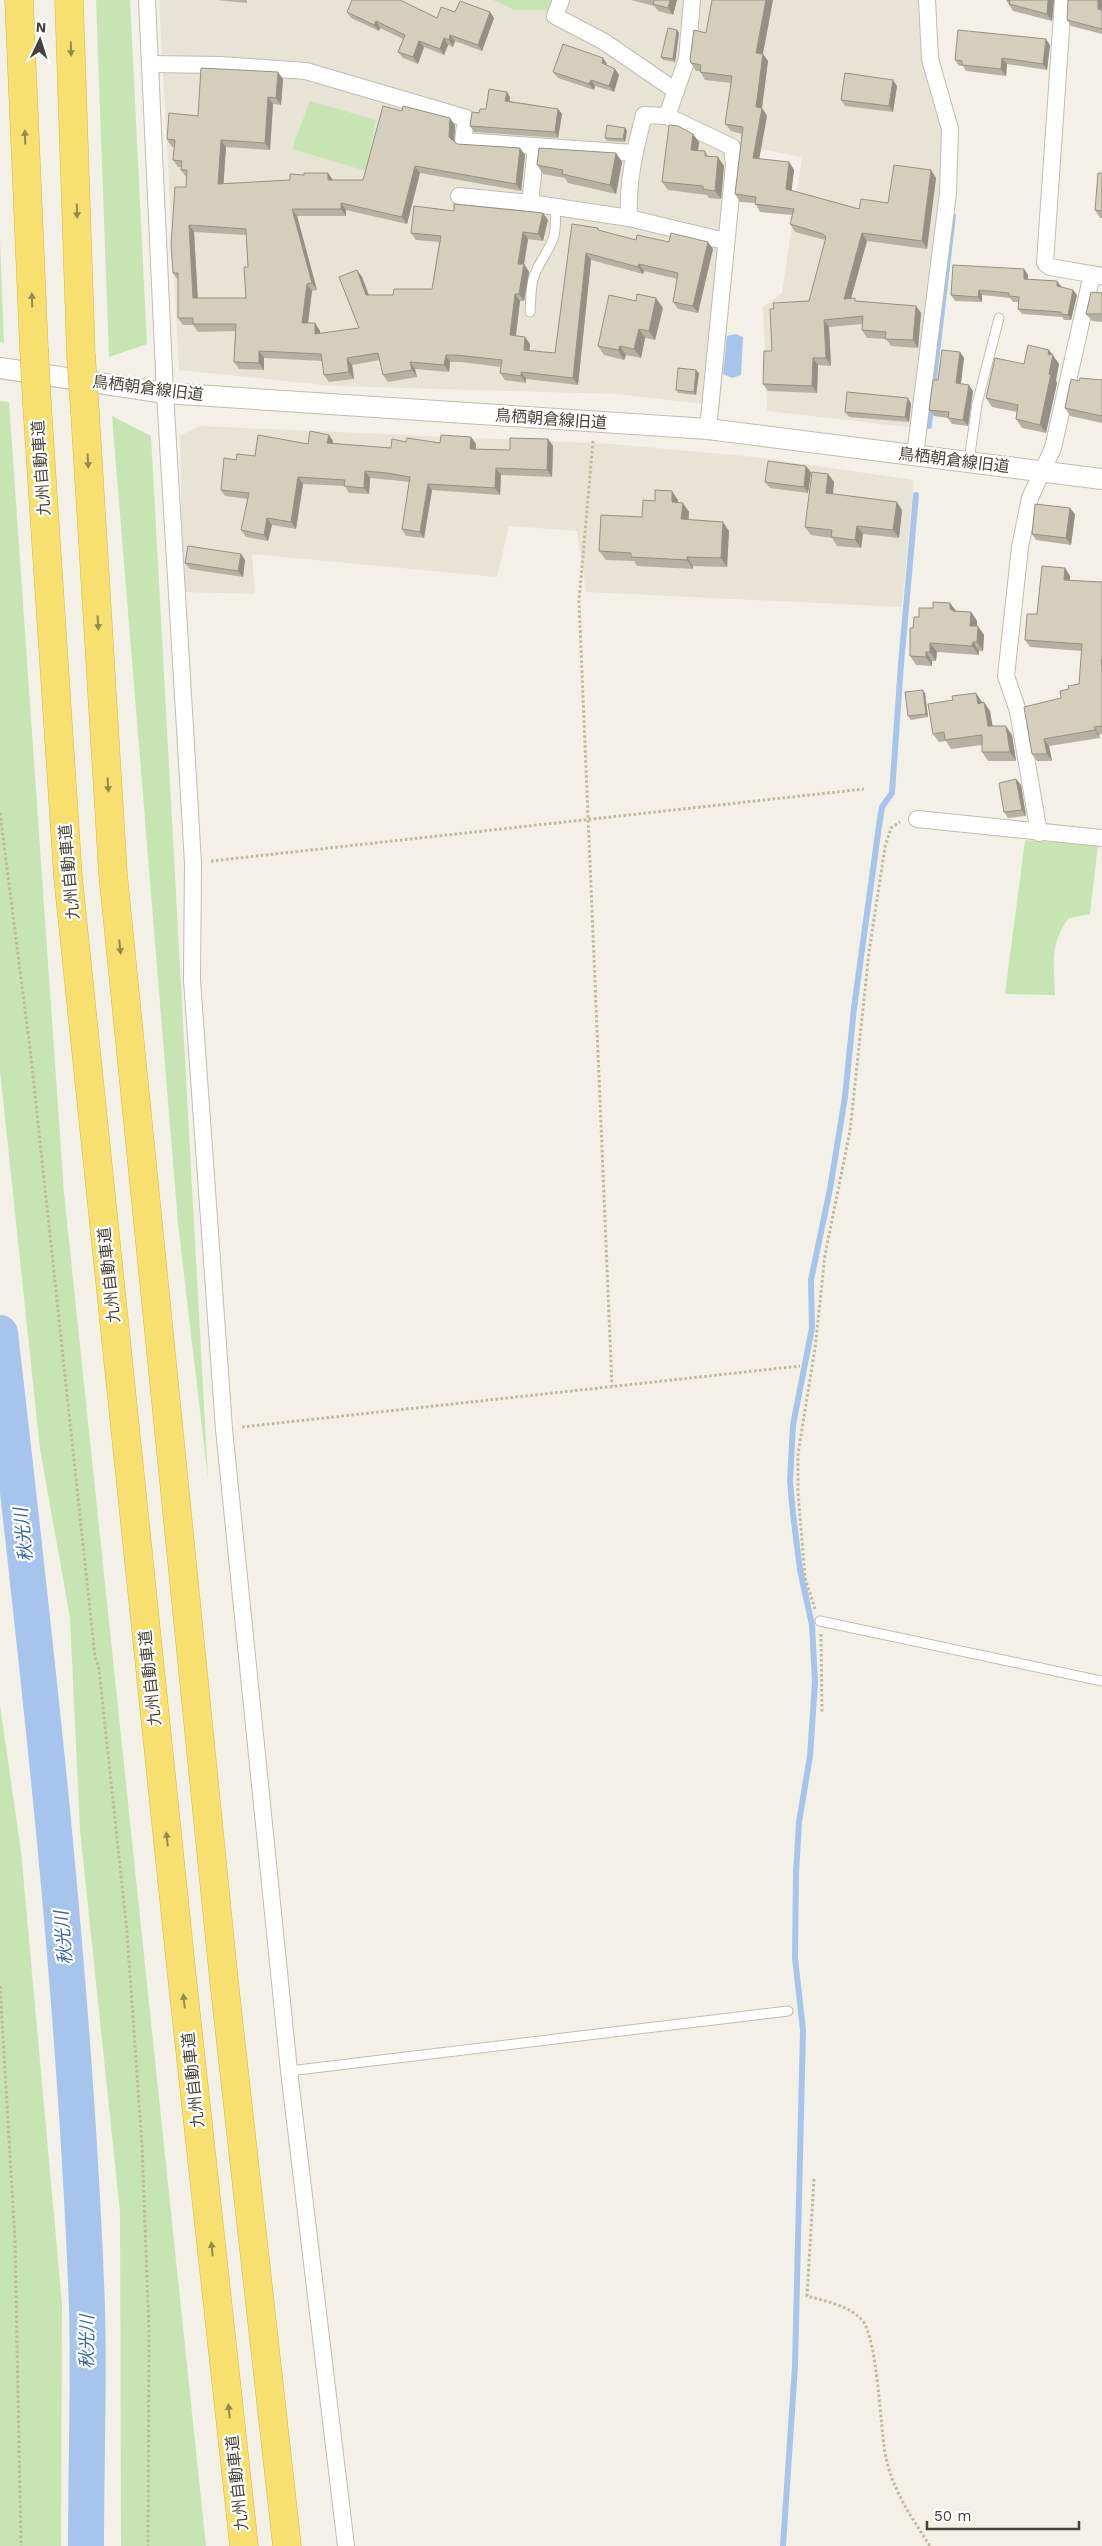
<svg xmlns="http://www.w3.org/2000/svg" width="1102" height="2546" font-family="'Work Sans','Noto Sans JP',sans-serif">
	<rect width="100%" height="100%" fill="#f3f1e7"/>
	<g fill="#e7e4d6">
		<path d="M 159,0 L 926,0 L 947,140 L 916,428 L 767,411 L 763,307 L 782,293 L 802,157 L 744,146 L 720,406 L 616,394 L 333,386 L 179,370 Z"/>
		<path d="M 201,426 L 612,444 L 755,457 L 914,480 L 902,607 L 586,592 L 577,531 L 509,526 L 497,577 L 252,554 L 255,594 L 183,592 L 180,435 Z"/>
	</g>
	<g fill="#c6e5b2">
		<path d="M 96,0 L 130,0 L 147,344 L 109,357 Z"/>
		<path d="M 493,0 L 553,0 L 549,10 L 514,10 Z"/>
		<path d="M 310,101 L 376,120 L 366,171 L 292,149 Z"/>
		<path d="M 0,240 L 4,343 L 0,342 Z"/>
		<path d="M 0,401 L 9,402 L 64,1193 L 206,2546 L 121,2546 L 120,2212 L 80,1830 L 70,1618 L 40,1449 L 0,1071 Z"/>
		<path d="M 112,416 L 151,436 L 208,1479 L 178,1224 Z"/>
		<path d="M 1025,840 L 1098,845 L 1090,914 L 1069,918 C 1049,944 1054,964 1055,995 L 1005,994 Z"/>
		<path d="M 0,1706 L 21,1851 L 62,2304 L 61,2546 L 0,2546 Z"/>
	</g>
	<path fill="#a7c4ed" d="M 736,334 L 743,337 L 741,375 L 732,378 L 723,374 L 727,336 Z"/>
	<g fill="none" stroke-linecap="round" stroke-linejoin="round">
		<g stroke="#a7c4ed" stroke-width="6">
			<path d="M 933,387 L 953,216"/>
			<path d="M 929,426 L 931,404"/>
			<path d="M 783,2546 L 795,2366 L 803,2030 L 795,1958 L 796,1873 L 799,1822 L 810,1756 L 815,1682 L 812,1625 L 800,1570 L 793,1514 L 790,1481 L 793,1425 L 812,1328 L 811,1280 L 830,1189 L 845,1097 L 854,1008 L 879,826 L 882,807 L 892,793 L 901,664 L 916,495"/>
		</g>
		<path stroke="#a7c4ed" stroke-width="36" d="M 0,1333 C 37,1657 75,1982 87,2307 C 89,2387 86,2467 86,2546"/>
		<defs>
			<g id="service">
				<path d="M 530,312 C 531,301 530,287 534,276 C 548,243 558,248 555,206"/>
				<path d="M 969,461 L 977,404 L 999,318"/>
				<path d="M 820,1621 L 1102,1681"/>
				<path d="M 289,2071 L 788,2011"/>
			</g>
			<g id="minor">
				<path d="M 147,0 L 165,393 L 193,863 L 192,980 L 224,1429 L 289,2071 L 346,2546"/>
				<path d="M 561,0 L 555,16 L 603,41 L 676,91"/>
				<path d="M 692,0 L 687,59 L 667,116 L 732,147 L 734,165 L 708,429"/>
				<path d="M 1063,0 L 1045,263 L 1050,267 L 1102,276"/>
				<path d="M 150,64 L 220,65 L 306,71 L 466,118 L 463,141 L 634,153"/>
				<path d="M 459,196 L 530,203 L 629,218 L 725,241"/>
				<path d="M 530,203 L 536,147"/>
				<path d="M 629,218 C 627,182 635,149 644,115 L 667,116"/>
				<path d="M 915,455 L 948,193 L 950,129 L 930,59 L 927,0"/>
				<path d="M 917,819 L 1102,838"/>
				<path d="M 1039,833 L 1018,711 L 1006,676 L 1020,547 L 1030,498 L 1053,448 L 1092,274"/>
			</g>
			<path id="tertiary" d="M 0,368 L 165,393 L 708,429 L 1102,479"/>
			<g id="motorway">
				<path d="M 19,0 L 34,349"/>
				<path d="M 69,0 L 81,356"/>
				<path d="M 37,404 L 68,877 L 182,1977 L 244,2546"/>
				<path d="M 85,412 L 113,874 L 224,1981 L 287,2546"/>
			</g>
		</defs>
		<use href="#service" stroke="#c1bdad" stroke-width="11"/>
		<use href="#minor" stroke="#c1bdad" stroke-width="18"/>
		<use href="#tertiary" stroke="#c1bdad" stroke-width="22"/>
		<use href="#motorway" stroke="#d6b83f" stroke-width="29"/>
		<g stroke="#bfb99c" stroke-width="3" stroke-dasharray="2.5 2.5" stroke-linecap="butt">
			<path d="M 593,441 L 579,601 L 612,1386"/>
			<path d="M 0,813 L 31,1057 L 95,1657 L 99,1669 L 127,1932 L 142,2146 L 149,2331 L 148,2546"/>
			<path d="M 211,861 L 864,789"/>
			<path d="M 242,1427 L 800,1366"/>
			<path d="M 815,1609 L 805,1578 L 798,1492 L 798,1454 L 815,1348 L 825,1255 L 850,1131 L 869,952 L 885,847 L 891,828 L 900,822"/>
			<path d="M 821,1634 L 822,1713"/>
			<path d="M 0,1986 L 15,2241 L 21,2546"/>
			<path d="M 814,2179 L 807,2296 C 825,2301 848,2305 862,2320 C 878,2339 880,2429 886,2458 C 893,2491 912,2518 930,2546"/>
		</g>
		<use href="#service" stroke="#fff" stroke-width="9"/>
		<use href="#minor" stroke="#fff" stroke-width="16"/>
		<use href="#tertiary" stroke="#fff" stroke-width="20"/>
		<use href="#motorway" stroke="#f7e06f" stroke-width="28"/>
		<defs>
			<g id="motorway-bridge">
				<path d="M 34,349 L 37,404"/>
				<path d="M 81,356 L 85,412"/>
			</g>
		</defs>
		<use href="#motorway-bridge" stroke="#d6b83f" stroke-width="29" stroke-linecap="butt"/>
		<use href="#motorway-bridge" stroke="#f7e06f" stroke-width="28"/>
	</g>
	<g fill="#b6b2a3" fill-rule="evenodd">
		<path d="M 217,0 L 247,0 L 247,3 Z"/>
		<path d="M 631,0 L 677,0 L 673,15 L 658,11 L 654,6 Z"/>
		<path d="M 1006,0 L 1054,0 L 1052,21 L 1013,11 Z"/>
		<path d="M 1102,0 L 1102,34 L 1071,26 L 1067,20 Z"/>
		<path d="M 347,12 L 437,18 L 455,12 L 490,12 L 494,18 L 482,51 L 455,41 L 453,47 L 448,45 L 444,55 L 424,47 L 418,64 L 403,58 L 398,52 L 403,39 L 380,28 L 379,31 L 351,18 Z"/>
		<path d="M 677,30 L 679,33 L 675,62 L 663,60 L 661,57 Z"/>
		<path d="M 706,33 L 763,54 L 768,61 L 762,108 L 767,116 L 759,159 L 789,162 L 794,170 L 791,190 L 859,209 L 888,203 L 936,178 L 927,249 L 867,241 L 851,298 L 857,302 L 916,306 L 921,313 L 918,348 L 891,346 L 886,339 L 867,338 L 862,330 L 862,324 L 829,327 L 831,366 L 818,365 L 817,393 L 768,391 L 763,384 L 772,351 L 774,309 L 809,301 L 825,240 L 795,232 L 790,224 L 792,215 L 760,212 L 755,203 L 740,202 L 735,194 L 742,134 L 731,131 L 725,124 L 731,83 L 705,80 L 700,71 L 696,71 L 691,63 Z"/>
		<path d="M 1050,45 L 1047,70 L 1007,64 L 1006,76 L 966,71 L 963,66 L 959,66 L 955,60 Z"/>
		<path d="M 603,58 L 607,64 L 607,65 L 615,69 L 619,75 L 614,92 L 595,86 L 594,90 L 558,78 L 553,72 Z"/>
		<path d="M 283,79 L 281,105 L 273,104 L 270,150 L 226,147 L 223,184 L 333,180 L 363,180 L 455,125 L 454,142 L 457,144 L 520,148 L 525,155 L 521,191 L 420,173 L 407,224 L 346,210 L 346,216 L 297,216 L 317,290 L 312,291 L 308,323 L 315,323 L 320,331 L 320,334 L 359,328 L 357,270 L 362,277 L 369,295 L 393,295 L 432,289 L 439,242 L 416,240 L 411,233 L 454,211 L 543,213 L 548,220 L 543,241 L 528,239 L 524,264 L 529,272 L 524,301 L 520,301 L 516,336 L 525,337 L 530,344 L 529,351 L 555,353 L 572,224 L 636,240 L 669,242 L 713,249 L 698,313 L 678,309 L 673,302 L 677,279 L 644,271 L 643,274 L 591,260 L 578,385 L 526,379 L 526,383 L 505,380 L 500,373 L 501,367 L 461,362 L 450,362 L 449,372 L 415,369 L 417,377 L 388,382 L 383,375 L 380,360 L 352,365 L 354,379 L 329,382 L 324,375 L 322,361 L 264,358 L 264,370 L 239,369 L 234,362 L 235,331 L 198,332 L 193,325 L 183,325 L 178,318 L 178,280 L 173,273 L 186,187 L 187,177 L 186,177 L 181,170 L 181,167 L 178,167 L 173,160 L 174,147 L 172,147 L 167,139 ZM 194,232 L 246,235 L 248,267 L 246,298 L 198,298 Z"/>
		<path d="M 897,86 L 893,112 L 845,106 L 841,100 Z"/>
		<path d="M 510,97 L 510,101 L 558,109 L 562,114 L 558,138 L 474,132 L 470,126 L 479,113 Z"/>
		<path d="M 625,128 L 627,131 L 625,142 L 607,141 L 605,138 Z"/>
		<path d="M 693,134 L 699,142 L 698,150 L 705,151 L 708,156 L 724,166 L 721,199 L 709,198 L 707,195 L 668,190 L 662,182 Z"/>
		<path d="M 616,153 L 622,162 L 616,194 L 568,183 L 565,178 L 543,174 L 537,165 Z"/>
		<path d="M 1102,173 L 1102,218 L 1100,218 L 1095,210 Z"/>
		<path d="M 1024,269 L 1028,275 L 1028,279 L 1061,286 L 1077,295 L 1071,320 L 1064,320 L 1062,317 L 1022,314 L 1018,309 L 1019,302 L 1013,302 L 1010,298 L 982,295 L 982,302 L 955,301 L 951,295 Z"/>
		<path d="M 1102,293 L 1102,322 L 1092,321 L 1086,314 Z"/>
		<path d="M 663,308 L 655,340 L 645,338 L 641,358 L 626,355 L 624,360 L 604,355 L 598,346 Z"/>
		<path d="M 1049,350 L 1059,364 L 1056,380 L 1057,383 L 1046,433 L 1022,428 L 1016,419 L 1017,412 L 992,407 L 986,398 L 1024,364 Z"/>
		<path d="M 960,352 L 964,358 L 961,384 L 973,391 L 968,426 L 952,424 L 948,418 L 934,416 L 929,410 L 938,380 Z"/>
		<path d="M 699,373 L 696,395 L 678,393 L 676,390 Z"/>
		<path d="M 1102,380 L 1102,423 L 1070,416 L 1065,408 L 1079,381 Z"/>
		<path d="M 908,398 L 911,404 L 909,422 L 849,417 L 845,412 Z"/>
		<path d="M 329,435 L 333,441 L 333,444 L 391,448 L 406,442 L 440,443 L 471,437 L 476,444 L 476,449 L 510,450 L 548,439 L 553,446 L 552,477 L 501,475 L 500,495 L 432,490 L 424,538 L 406,536 L 402,529 L 409,482 L 392,480 L 370,478 L 369,494 L 349,493 L 345,486 L 303,484 L 296,529 L 272,525 L 268,541 L 246,537 L 241,530 L 248,499 L 225,496 L 221,490 L 236,460 L 255,456 L 308,444 Z"/>
		<path d="M 811,472 L 808,493 L 770,488 L 765,482 Z"/>
		<path d="M 828,474 L 834,482 L 833,494 L 902,510 L 899,538 L 863,534 L 861,548 L 837,546 L 832,538 L 811,535 L 805,527 Z"/>
		<path d="M 678,500 L 678,502 L 689,512 L 688,520 L 729,531 L 727,567 L 693,566 L 693,569 L 637,566 L 634,561 L 606,560 L 599,551 L 642,517 L 655,501 Z"/>
		<path d="M 1075,514 L 1071,545 L 1036,540 L 1032,534 Z"/>
		<path d="M 241,554 L 245,560 L 243,577 L 190,569 L 185,563 Z"/>
		<path d="M 1065,568 L 1070,576 L 1070,580 L 1102,582 L 1102,734 L 1099,735 L 1100,738 L 1049,746 L 1052,761 L 1037,761 L 1032,754 L 1061,698 L 1069,689 L 1079,684 L 1082,651 L 1030,647 L 1025,640 L 1037,614 Z"/>
		<path d="M 956,611 L 971,612 L 977,621 L 977,626 L 984,635 L 983,651 L 979,651 L 979,655 L 937,652 L 936,661 L 932,661 L 932,666 L 916,665 L 910,656 L 919,617 Z"/>
		<path d="M 925,693 L 928,717 L 911,720 L 908,716 Z"/>
		<path d="M 982,702 L 982,703 L 990,711 L 992,726 L 1012,735 L 1016,761 L 988,761 L 982,752 L 982,745 L 951,749 L 946,741 L 939,742 L 933,734 Z"/>
		<path d="M 1016,779 L 1021,785 L 1026,816 L 1008,818 L 1004,812 Z"/>
	</g>
	<g fill="#949184">
		<path d="M 670,0 L 677,0 L 673,15 L 668,8 Z"/>
		<path d="M 766,0 L 773,0 L 763,54 L 768,61 L 761,115 L 756,107 L 756,53 Z"/>
		<path d="M 1048,0 L 1054,0 L 1052,21 L 1047,14 Z"/>
		<path d="M 1098,0 L 1102,0 L 1102,16 L 1098,9 Z"/>
		<path d="M 490,12 L 494,18 L 482,51 L 478,45 Z"/>
		<path d="M 376,21 L 380,28 L 379,31 L 374,25 Z"/>
		<path d="M 677,30 L 679,33 L 675,62 L 673,59 Z"/>
		<path d="M 450,35 L 455,41 L 453,47 L 449,40 Z"/>
		<path d="M 444,38 L 448,45 L 444,55 L 440,49 Z"/>
		<path d="M 1046,39 L 1050,45 L 1047,70 L 1043,64 Z"/>
		<path d="M 419,41 L 424,47 L 418,64 L 413,57 Z"/>
		<path d="M 603,58 L 607,64 L 606,69 L 602,63 Z"/>
		<path d="M 1002,58 L 1007,64 L 1006,76 L 1001,69 Z"/>
		<path d="M 615,69 L 619,75 L 614,92 L 609,86 Z"/>
		<path d="M 278,72 L 283,79 L 281,105 L 276,98 Z"/>
		<path d="M 591,80 L 595,86 L 594,90 L 589,84 Z"/>
		<path d="M 893,80 L 897,86 L 893,112 L 889,106 Z"/>
		<path d="M 507,92 L 510,97 L 509,106 L 505,101 Z"/>
		<path d="M 268,97 L 273,104 L 270,150 L 265,143 Z"/>
		<path d="M 762,108 L 767,116 L 758,165 L 753,158 Z"/>
		<path d="M 558,109 L 562,114 L 558,138 L 555,132 Z"/>
		<path d="M 450,118 L 455,125 L 454,145 L 449,137 Z"/>
		<path d="M 625,128 L 627,131 L 625,142 L 623,139 Z"/>
		<path d="M 693,134 L 699,142 L 697,158 L 691,150 Z"/>
		<path d="M 221,140 L 226,147 L 223,191 L 218,184 Z"/>
		<path d="M 520,148 L 525,155 L 521,191 L 516,184 Z"/>
		<path d="M 616,153 L 622,162 L 616,194 L 610,185 Z"/>
		<path d="M 718,157 L 724,166 L 721,199 L 715,191 Z"/>
		<path d="M 789,162 L 794,170 L 791,196 L 786,189 Z"/>
		<path d="M 415,166 L 420,173 L 407,224 L 402,217 Z"/>
		<path d="M 931,170 L 936,178 L 927,249 L 922,241 Z"/>
		<path d="M 328,173 L 333,180 L 328,180 Z"/>
		<path d="M 341,203 L 346,210 L 346,216 L 341,209 Z"/>
		<path d="M 292,209 L 297,216 L 317,290 L 312,283 Z"/>
		<path d="M 543,213 L 548,220 L 543,241 L 538,234 Z"/>
		<path d="M 189,225 L 194,232 L 198,306 L 193,298 Z"/>
		<path d="M 523,232 L 528,239 L 523,271 L 518,264 Z"/>
		<path d="M 862,233 L 867,241 L 849,306 L 844,299 Z"/>
		<path d="M 708,242 L 713,249 L 698,313 L 693,306 Z"/>
		<path d="M 586,253 L 591,260 L 578,385 L 573,378 Z"/>
		<path d="M 524,264 L 529,272 L 524,301 L 519,294 Z"/>
		<path d="M 639,264 L 644,271 L 643,274 L 638,267 Z"/>
		<path d="M 1024,269 L 1028,275 L 1027,284 L 1024,279 Z"/>
		<path d="M 357,270 L 362,277 L 371,302 L 366,295 Z"/>
		<path d="M 1057,281 L 1061,286 L 1061,291 L 1057,286 Z"/>
		<path d="M 307,284 L 312,291 L 307,330 L 302,323 Z"/>
		<path d="M 979,290 L 982,295 L 982,302 L 978,297 Z"/>
		<path d="M 1073,290 L 1077,295 L 1071,320 L 1068,315 Z"/>
		<path d="M 515,294 L 520,301 L 515,342 L 510,335 Z"/>
		<path d="M 656,298 L 663,308 L 655,340 L 649,331 Z"/>
		<path d="M 916,306 L 921,313 L 918,348 L 913,340 Z"/>
		<path d="M 824,320 L 829,327 L 831,366 L 826,358 Z"/>
		<path d="M 315,323 L 320,331 L 320,341 L 315,334 Z"/>
		<path d="M 639,329 L 645,338 L 641,358 L 634,349 Z"/>
		<path d="M 525,337 L 530,344 L 529,357 L 524,350 Z"/>
		<path d="M 620,346 L 626,355 L 624,360 L 618,350 Z"/>
		<path d="M 1049,350 L 1059,364 L 1056,380 L 1057,383 L 1046,433 L 1040,425 L 1049,374 L 1048,354 Z"/>
		<path d="M 259,351 L 264,358 L 264,370 L 259,363 Z"/>
		<path d="M 960,352 L 964,358 L 960,389 L 956,383 Z"/>
		<path d="M 446,355 L 450,362 L 449,372 L 444,365 Z"/>
		<path d="M 347,358 L 352,365 L 354,379 L 349,372 Z"/>
		<path d="M 813,358 L 818,365 L 817,393 L 812,386 Z"/>
		<path d="M 410,362 L 415,369 L 417,377 L 412,370 Z"/>
		<path d="M 696,370 L 699,373 L 696,395 L 694,392 Z"/>
		<path d="M 521,372 L 526,379 L 526,383 L 521,376 Z"/>
		<path d="M 969,385 L 973,391 L 968,426 L 963,420 Z"/>
		<path d="M 908,398 L 911,404 L 909,422 L 905,417 Z"/>
		<path d="M 329,435 L 333,441 L 331,450 L 327,443 Z"/>
		<path d="M 471,437 L 476,444 L 475,455 L 470,449 Z"/>
		<path d="M 548,439 L 553,446 L 552,477 L 547,470 Z"/>
		<path d="M 806,466 L 811,472 L 808,493 L 804,487 Z"/>
		<path d="M 496,468 L 501,475 L 500,495 L 495,488 Z"/>
		<path d="M 365,471 L 370,478 L 369,494 L 364,488 Z"/>
		<path d="M 828,474 L 834,482 L 832,501 L 826,493 Z"/>
		<path d="M 298,477 L 303,484 L 296,529 L 291,522 Z"/>
		<path d="M 428,484 L 432,490 L 424,538 L 420,532 Z"/>
		<path d="M 672,491 L 678,500 L 678,511 L 672,502 Z"/>
		<path d="M 897,502 L 902,510 L 899,538 L 893,530 Z"/>
		<path d="M 683,503 L 689,512 L 688,528 L 681,519 Z"/>
		<path d="M 1070,508 L 1075,514 L 1071,545 L 1066,538 Z"/>
		<path d="M 267,518 L 272,525 L 268,541 L 264,535 Z"/>
		<path d="M 723,522 L 729,531 L 727,567 L 721,558 Z"/>
		<path d="M 857,526 L 863,534 L 861,548 L 855,540 Z"/>
		<path d="M 241,554 L 245,560 L 243,577 L 238,571 Z"/>
		<path d="M 687,557 L 693,566 L 693,569 L 687,560 Z"/>
		<path d="M 1065,568 L 1070,576 L 1069,587 L 1064,580 Z"/>
		<path d="M 950,603 L 957,612 L 950,609 Z"/>
		<path d="M 971,612 L 977,621 L 977,635 L 970,626 Z"/>
		<path d="M 978,626 L 984,635 L 983,651 L 977,642 Z"/>
		<path d="M 973,642 L 979,651 L 979,655 L 972,646 Z"/>
		<path d="M 930,643 L 937,652 L 936,661 L 930,652 Z"/>
		<path d="M 926,652 L 932,661 L 932,666 L 926,657 Z"/>
		<path d="M 923,690 L 925,693 L 928,717 L 926,714 Z"/>
		<path d="M 976,693 L 982,702 L 984,712 L 978,704 Z"/>
		<path d="M 984,702 L 990,711 L 994,734 L 988,726 Z"/>
		<path d="M 1006,726 L 1012,735 L 1016,761 L 1010,752 Z"/>
		<path d="M 1094,727 L 1099,735 L 1100,738 L 1095,730 Z"/>
		<path d="M 1044,739 L 1049,746 L 1052,761 L 1047,754 Z"/>
		<path d="M 1016,779 L 1021,785 L 1026,816 L 1022,810 Z"/>
	</g>
	<g fill="#d4cfbd" stroke="#949184" fill-rule="evenodd">
		<path d="M 352,0 L 400,0 L 437,18 L 441,7 L 455,12 L 460,1 L 490,12 L 478,45 L 450,35 L 449,40 L 444,38 L 440,49 L 419,41 L 413,57 L 398,52 L 405,35 L 376,21 L 374,25 L 347,12 Z"/>
		<path d="M 654,0 L 670,0 L 668,8 L 653,4 Z"/>
		<path d="M 712,0 L 766,0 L 756,53 L 763,54 L 756,107 L 762,108 L 753,158 L 789,162 L 786,189 L 859,209 L 861,199 L 888,203 L 894,165 L 931,170 L 922,241 L 862,233 L 844,299 L 855,298 L 855,301 L 916,306 L 913,340 L 885,339 L 886,332 L 862,330 L 863,316 L 824,320 L 826,358 L 813,358 L 812,386 L 763,384 L 764,351 L 772,351 L 770,309 L 774,309 L 773,303 L 809,301 L 826,237 L 823,234 L 790,224 L 794,209 L 755,204 L 756,197 L 735,194 L 743,127 L 725,124 L 732,76 L 700,72 L 701,65 L 691,63 L 690,59 L 694,30 L 706,33 Z"/>
		<path d="M 1007,0 L 1048,0 L 1047,14 L 1009,4 L 1010,1 Z"/>
		<path d="M 1068,0 L 1098,0 L 1098,9 L 1102,10 L 1102,29 L 1067,20 Z"/>
		<path d="M 668,28 L 677,30 L 673,59 L 661,57 Z"/>
		<path d="M 958,30 L 1046,39 L 1043,64 L 1002,58 L 1001,69 L 962,65 L 962,61 L 955,60 Z"/>
		<path d="M 563,44 L 603,58 L 602,63 L 615,69 L 609,86 L 591,80 L 589,84 L 553,72 Z"/>
		<path d="M 201,68 L 278,72 L 276,98 L 268,97 L 265,143 L 221,140 L 218,184 L 290,180 L 290,174 L 304,175 L 304,173 L 328,173 L 328,180 L 363,180 L 383,106 L 402,111 L 403,106 L 450,118 L 449,137 L 457,144 L 520,148 L 516,184 L 415,166 L 402,217 L 341,203 L 341,209 L 292,209 L 312,283 L 307,284 L 302,323 L 315,323 L 315,334 L 359,328 L 339,277 L 357,270 L 366,295 L 393,295 L 394,289 L 432,289 L 441,236 L 411,233 L 414,206 L 454,211 L 454,204 L 543,213 L 538,234 L 523,232 L 518,264 L 524,264 L 519,294 L 515,294 L 510,335 L 525,337 L 524,350 L 555,353 L 572,224 L 598,228 L 598,230 L 636,240 L 637,235 L 669,242 L 671,233 L 708,242 L 693,306 L 673,302 L 678,273 L 639,264 L 638,267 L 586,253 L 573,378 L 521,372 L 521,376 L 500,373 L 502,360 L 456,355 L 446,355 L 444,365 L 410,362 L 412,370 L 383,375 L 378,353 L 347,358 L 349,372 L 324,375 L 321,354 L 259,351 L 259,363 L 234,362 L 236,324 L 193,324 L 193,318 L 178,318 L 178,273 L 173,273 L 171,245 L 175,187 L 186,187 L 187,170 L 181,170 L 182,161 L 173,160 L 175,140 L 167,139 L 169,113 L 198,116 ZM 189,225 L 246,229 L 248,267 L 244,267 L 246,298 L 193,298 Z"/>
		<path d="M 845,73 L 893,80 L 889,106 L 841,100 Z"/>
		<path d="M 489,89 L 507,92 L 505,101 L 558,109 L 555,132 L 470,126 L 472,112 L 479,113 L 480,109 L 486,109 Z"/>
		<path d="M 607,125 L 625,128 L 623,139 L 605,138 Z"/>
		<path d="M 669,125 L 678,126 L 693,134 L 691,150 L 705,151 L 705,156 L 718,157 L 715,191 L 703,189 L 703,186 L 662,182 Z"/>
		<path d="M 539,148 L 616,153 L 610,185 L 562,174 L 563,170 L 537,165 Z"/>
		<path d="M 1098,173 L 1102,173 L 1102,211 L 1095,210 Z"/>
		<path d="M 953,265 L 1024,269 L 1024,279 L 1057,281 L 1057,286 L 1073,290 L 1068,315 L 1061,314 L 1061,312 L 1018,309 L 1019,297 L 1009,296 L 1009,293 L 979,290 L 978,297 L 951,295 Z"/>
		<path d="M 1091,292 L 1102,293 L 1102,314 L 1086,314 Z"/>
		<path d="M 637,294 L 656,298 L 649,331 L 639,329 L 634,349 L 620,346 L 618,350 L 598,346 L 609,295 L 636,301 Z"/>
		<path d="M 1028,345 L 1049,350 L 1048,354 L 1053,355 L 1049,374 L 1051,374 L 1040,425 L 1016,419 L 1018,405 L 986,398 L 995,358 L 1024,364 Z"/>
		<path d="M 942,350 L 960,352 L 956,383 L 969,385 L 963,420 L 948,418 L 949,412 L 929,410 L 933,380 L 938,380 Z"/>
		<path d="M 678,368 L 696,370 L 694,392 L 676,390 Z"/>
		<path d="M 1080,378 L 1102,380 L 1102,416 L 1065,408 L 1071,379 L 1079,381 Z"/>
		<path d="M 847,392 L 908,398 L 905,417 L 845,412 Z"/>
		<path d="M 310,431 L 329,435 L 327,443 L 391,448 L 392,439 L 406,442 L 407,438 L 440,443 L 441,435 L 471,437 L 470,449 L 510,450 L 510,438 L 548,439 L 547,470 L 496,468 L 495,488 L 428,484 L 420,532 L 402,529 L 410,477 L 387,473 L 365,471 L 364,488 L 344,486 L 345,480 L 298,477 L 291,522 L 267,518 L 264,535 L 241,530 L 249,493 L 221,490 L 224,458 L 236,460 L 237,454 L 255,456 L 258,435 L 308,444 Z"/>
		<path d="M 768,461 L 806,466 L 804,487 L 765,482 Z"/>
		<path d="M 812,472 L 828,474 L 826,493 L 897,502 L 893,530 L 857,526 L 855,540 L 831,537 L 832,530 L 805,527 Z"/>
		<path d="M 655,490 L 672,491 L 672,502 L 683,503 L 681,519 L 723,522 L 721,558 L 687,557 L 687,560 L 631,557 L 631,553 L 599,551 L 601,515 L 642,517 L 643,500 L 655,501 Z"/>
		<path d="M 1035,504 L 1070,508 L 1066,538 L 1032,534 Z"/>
		<path d="M 188,546 L 241,554 L 238,571 L 185,563 Z"/>
		<path d="M 1042,566 L 1065,568 L 1064,580 L 1102,582 L 1102,660 L 1101,660 L 1102,667 L 1102,726 L 1094,727 L 1095,730 L 1044,739 L 1047,754 L 1032,754 L 1024,707 L 1061,698 L 1060,691 L 1069,689 L 1068,686 L 1079,684 L 1082,644 L 1025,640 L 1027,614 L 1037,614 Z"/>
		<path d="M 933,602 L 950,603 L 950,609 L 953,611 L 971,612 L 970,626 L 978,626 L 977,642 L 973,642 L 972,646 L 930,643 L 930,652 L 926,652 L 926,657 L 910,656 L 910,628 L 913,628 L 914,617 L 919,617 L 919,608 L 933,608 Z"/>
		<path d="M 923,690 L 926,714 L 908,716 L 905,692 Z"/>
		<path d="M 976,693 L 978,704 L 984,702 L 988,726 L 1006,726 L 1010,752 L 982,752 L 982,735 L 945,740 L 944,732 L 933,734 L 928,704 L 953,700 L 952,696 Z"/>
		<path d="M 1016,779 L 1022,810 L 1004,812 L 999,783 Z"/>
	</g>
	<defs><path id="oneway-solid" d="M-6-.8H1V-3.2L6.5 0L1 3.2V.8H-6Z" transform="scale(1.25)"/></defs>
	<g fill="#968950">
		<use href="#oneway-solid" transform="translate(71 49) rotate(88)"/>
		<use href="#oneway-solid" transform="translate(25 137) rotate(-92)"/>
		<use href="#oneway-solid" transform="translate(77 211) rotate(88)"/>
		<use href="#oneway-solid" transform="translate(32 300) rotate(-92)"/>
		<use href="#oneway-solid" transform="translate(88 461) rotate(87)"/>
		<use href="#oneway-solid" transform="translate(98 623) rotate(87)"/>
		<use href="#oneway-solid" transform="translate(108 785) rotate(87)"/>
		<use href="#oneway-solid" transform="translate(120 947) rotate(84)"/>
		<use href="#oneway-solid" transform="translate(167 1839) rotate(-96)"/>
		<use href="#oneway-solid" transform="translate(184 2001) rotate(-96)"/>
		<use href="#oneway-solid" transform="translate(212 2249) rotate(-96)"/>
		<use href="#oneway-solid" transform="translate(229 2411) rotate(-96)"/>
	</g>
	<g text-anchor="middle" dominant-baseline="central" stroke-width="4.5" stroke-linejoin="round" paint-order="stroke">
		<g font-size="16" fill="#464237" stroke="#fff">
			<text transform="translate(148 388) rotate(7)">鳥栖朝倉線旧道</text>
			<text transform="translate(551 419) rotate(4)">鳥栖朝倉線旧道</text>
			<text transform="translate(954 460) rotate(7)">鳥栖朝倉線旧道</text>
			<text transform="translate(41 468) rotate(-94)">九州自動車道</text>
			<text transform="translate(69 872) rotate(-95)">九州自動車道</text>
			<text transform="translate(109 1275) rotate(-96)">九州自動車道</text>
			<text transform="translate(150 1678) rotate(-96)">九州自動車道</text>
			<text transform="translate(193 2080) rotate(-96)">九州自動車道</text>
			<text transform="translate(237 2483) rotate(-96)">九州自動車道</text>
		</g>
		<g font-size="18" font-style="italic" fill="#3566ac" stroke="#fff">
			<text transform="translate(23 1535) rotate(-96)">秋光川</text>
			<text transform="translate(63 1938) rotate(-95)">秋光川</text>
			<text transform="translate(86 2342) rotate(-90)">秋光川</text>
		</g>
	</g>
	<g transform="translate(40 40) rotate(4)" stroke="#ffffff" stroke-width="4" paint-order="stroke">
	<path d="M0-4L9 19L0 12L-9 19Z" fill="#464237"/>
	<text y="-8" font-size="14" font-weight="bold" text-anchor="middle" fill="#464237">N</text>
	</g>
	<path d="M927 2521v8h152v-8" fill="none" stroke="#464237" stroke-width="2.5"/>
	<text x="934" y="2521" font-size="15" fill="#464237" stroke="#ffffff" stroke-width="4" paint-order="stroke">50 m</text>
</svg>
